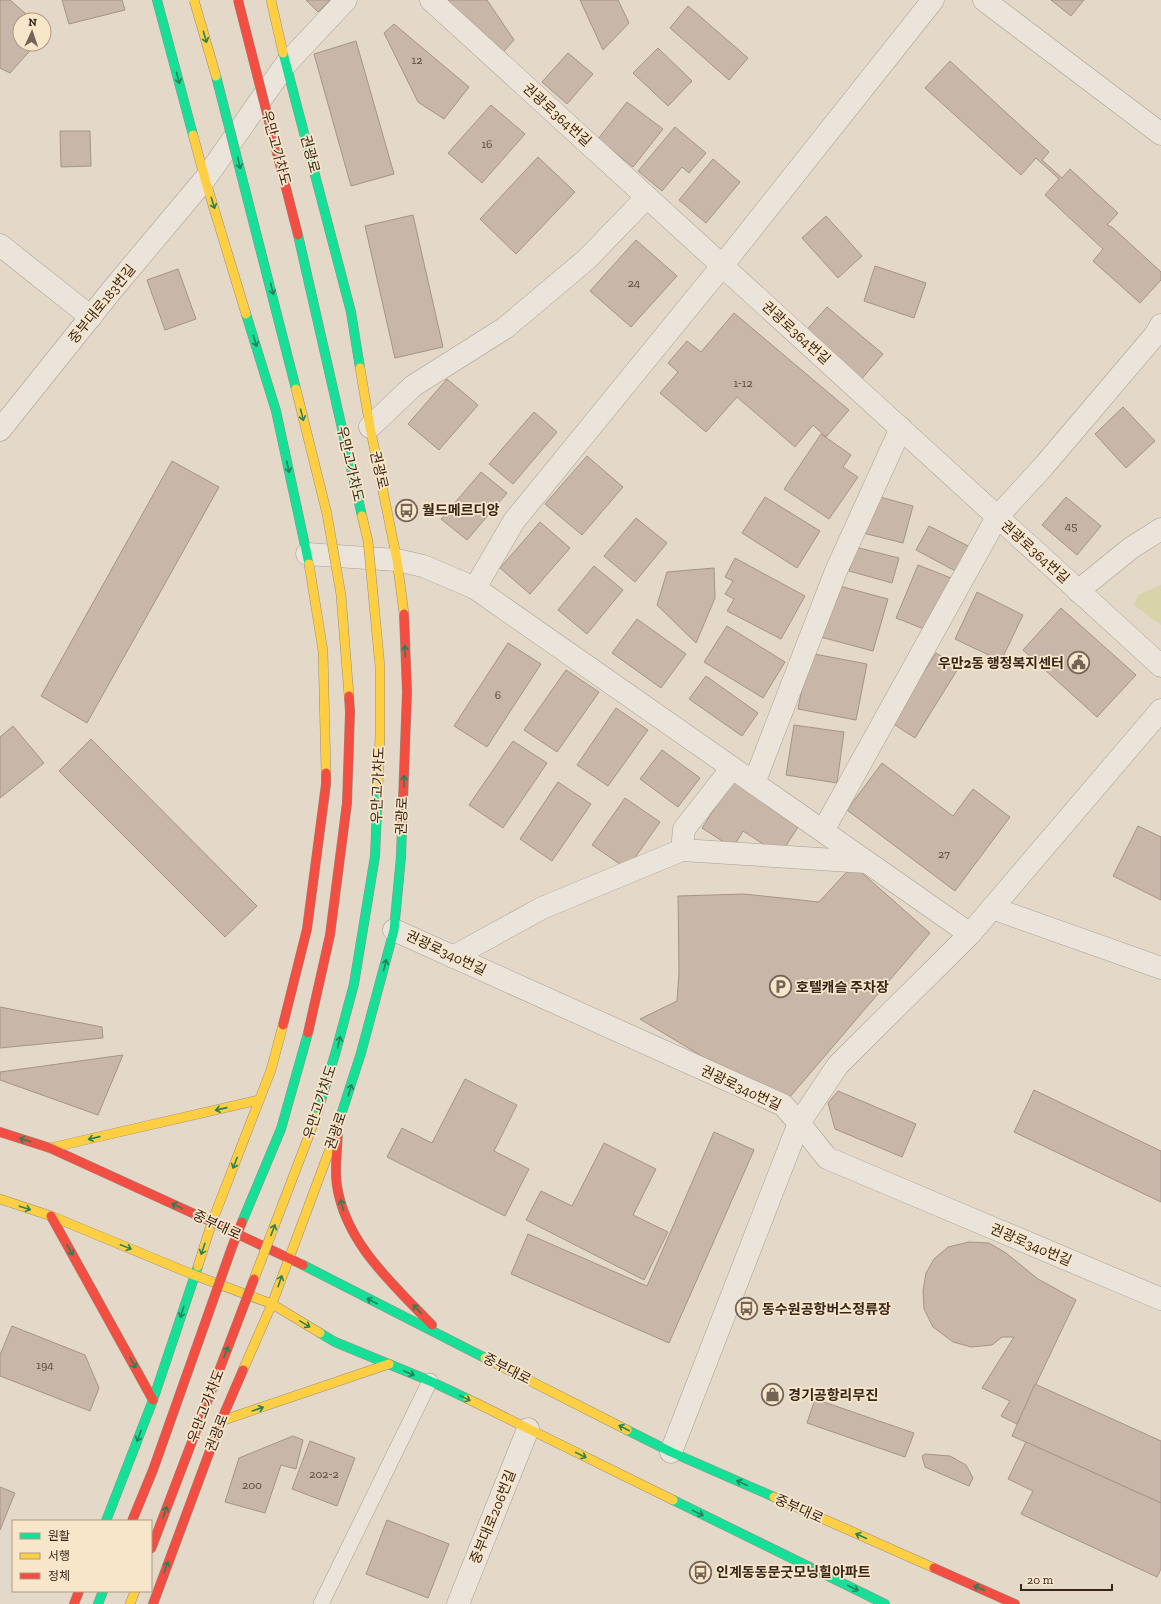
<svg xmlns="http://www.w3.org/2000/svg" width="1161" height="1604" font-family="'Zilla Slab','Noto Sans KR',serif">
	<rect width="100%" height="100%" fill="#e4d9c8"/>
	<path fill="#d8d4a8" d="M 1161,585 L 1161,625 L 1134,605 L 1138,595 Z"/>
	<g fill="#c8b6a8" stroke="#a49488">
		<path d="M 0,0 L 10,0 L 33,20 L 20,20 L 20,44 L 36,44 L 10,73 L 0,68 Z"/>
		<path d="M 62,0 L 122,0 L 125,10 L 69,24 Z"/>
		<path d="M 306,0 L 330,0 L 318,12 Z"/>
		<path d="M 437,0 L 487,0 L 514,40 L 503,52 Z"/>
		<path d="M 580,0 L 618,0 L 629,23 L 603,50 Z"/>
		<path d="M 1051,0 L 1084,0 L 1071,16 Z"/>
		<path d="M 688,6 L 748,58 L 729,80 L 670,28 Z"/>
		<path d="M 394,24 L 469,87 L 444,119 L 418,102 L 384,33 Z"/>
		<path d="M 356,41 L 394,174 L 351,186 L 314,54 Z"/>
		<path d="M 658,48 L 692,81 L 668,106 L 633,73 Z"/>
		<path d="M 568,53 L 593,74 L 567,104 L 542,82 Z"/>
		<path d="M 950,61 L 1049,152 L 1042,160 L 1062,178 L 1070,169 L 1118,213 L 1107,225 L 1112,227 L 1161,272 L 1161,280 L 1140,303 L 1093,261 L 1103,249 L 1045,195 L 1059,179 L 1036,158 L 1021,175 L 925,88 Z"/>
		<path d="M 627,102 L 663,129 L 633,167 L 598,139 Z"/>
		<path d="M 491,105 L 525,134 L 482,183 L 448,153 Z"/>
		<path d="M 675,127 L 706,153 L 689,173 L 682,167 L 662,191 L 638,171 Z"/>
		<path d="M 60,131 L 90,131 L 91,166 L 61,167 Z"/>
		<path d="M 538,157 L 575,192 L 516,254 L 480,219 Z"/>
		<path d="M 713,159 L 740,182 L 706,223 L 679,200 Z"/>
		<path d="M 413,215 L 443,347 L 395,358 L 365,226 Z"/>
		<path d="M 826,216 L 862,256 L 838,278 L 802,238 Z"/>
		<path d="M 636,240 L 677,276 L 631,327 L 590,291 Z"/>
		<path d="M 875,266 L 926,283 L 914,318 L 864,301 Z"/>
		<path d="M 178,269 L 196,319 L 165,330 L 147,280 Z"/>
		<path d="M 827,307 L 883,354 L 859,382 L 803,334 Z"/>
		<path d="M 734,313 L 849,410 L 826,437 L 813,425 L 795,447 L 737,397 L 706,432 L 660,393 L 678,372 L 668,363 L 687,341 L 701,352 Z"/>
		<path d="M 447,379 L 478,405 L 439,450 L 408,424 Z"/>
		<path d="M 1123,407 L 1155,441 L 1126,468 L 1095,434 Z"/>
		<path d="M 534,412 L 557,432 L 513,484 L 489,464 Z"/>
		<path d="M 821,434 L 851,455 L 843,467 L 858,477 L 829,519 L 784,489 Z"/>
		<path d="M 587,456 L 623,487 L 582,535 L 545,504 Z"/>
		<path d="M 172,461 L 219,487 L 87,723 L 41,696 Z"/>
		<path d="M 481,472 L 507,493 L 467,540 L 441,519 Z"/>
		<path d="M 873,495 L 913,506 L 903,543 L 863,533 Z"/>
		<path d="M 765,497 L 820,531 L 797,568 L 742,533 Z"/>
		<path d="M 1066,497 L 1101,526 L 1077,555 L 1042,525 Z"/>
		<path d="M 636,518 L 667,543 L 635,582 L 604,556 Z"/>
		<path d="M 540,522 L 570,548 L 530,594 L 500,568 Z"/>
		<path d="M 929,526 L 972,548 L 959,573 L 916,550 Z"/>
		<path d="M 855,547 L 899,558 L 892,583 L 849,571 Z"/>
		<path d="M 735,558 L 805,596 L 781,639 L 727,611 L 734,599 L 725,594 L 733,581 L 725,577 Z"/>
		<path d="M 918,565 L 951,578 L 929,631 L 896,618 Z"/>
		<path d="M 594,566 L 623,590 L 587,634 L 558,610 Z"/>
		<path d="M 714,568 L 715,598 L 696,643 L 657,605 L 667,572 Z"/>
		<path d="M 832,584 L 888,599 L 873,651 L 817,636 Z"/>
		<path d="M 977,592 L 1023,615 L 1001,661 L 955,639 Z"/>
		<path d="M 1061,608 L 1136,675 L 1097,717 L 1023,650 Z"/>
		<path d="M 637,619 L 686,654 L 661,688 L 612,653 Z"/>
		<path d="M 727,626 L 785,662 L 763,698 L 704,662 Z"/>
		<path d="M 508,643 L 541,664 L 487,747 L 454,726 Z"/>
		<path d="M 809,653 L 867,664 L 856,720 L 798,709 Z"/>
		<path d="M 936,653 L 959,667 L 915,738 L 892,723 Z"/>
		<path d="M 566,670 L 599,692 L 557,752 L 524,730 Z"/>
		<path d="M 706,676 L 758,713 L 742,736 L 689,699 Z"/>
		<path d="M 616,708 L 648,730 L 608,786 L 577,765 Z"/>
		<path d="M 794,725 L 844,732 L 837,783 L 786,775 Z"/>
		<path d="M 13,726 L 44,763 L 0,798 L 0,737 Z"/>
		<path d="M 91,739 L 257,906 L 225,937 L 59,771 Z"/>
		<path d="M 513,741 L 547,763 L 503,828 L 469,805 Z"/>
		<path d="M 662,750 L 700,778 L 678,807 L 640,779 Z"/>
		<path d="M 882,763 L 953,816 L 973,789 L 1010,817 L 955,891 L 847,810 Z"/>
		<path d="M 735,777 L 802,821 L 780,855 L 743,831 L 733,848 L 702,828 Z"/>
		<path d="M 558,782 L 591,804 L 552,861 L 520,839 Z"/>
		<path d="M 625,798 L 660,822 L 627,869 L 592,845 Z"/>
		<path d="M 1138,826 L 1161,837 L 1161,900 L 1113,876 Z"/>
		<path d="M 853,865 L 930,933 L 783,1105 L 640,1019 L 677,1001 L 679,972 L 678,896 L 744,894 L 819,902 Z"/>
		<path d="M 0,1007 L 102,1027 L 103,1038 L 0,1048 Z"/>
		<path d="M 123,1055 L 98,1115 L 0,1080 L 0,1072 Z"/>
		<path d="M 465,1079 L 517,1105 L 494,1151 L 529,1169 L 505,1216 L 387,1157 L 402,1128 L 432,1143 Z"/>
		<path d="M 1034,1090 L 1161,1151 L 1161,1202 L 1014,1132 Z"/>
		<path d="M 838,1091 L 916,1124 L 902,1157 L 835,1129 L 828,1103 Z"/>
		<path d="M 714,1132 L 754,1150 L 669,1343 L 511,1274 L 528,1234 L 647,1286 Z"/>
		<path d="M 604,1143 L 656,1169 L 633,1215 L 668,1232 L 644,1280 L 526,1220 L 541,1191 L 572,1206 Z"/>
		<path d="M 969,1242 L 989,1243 L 1006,1253 L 1038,1279 L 1076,1300 L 1017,1424 L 1001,1416 L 1010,1401 L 982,1388 L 1014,1337 L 1002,1337 L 992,1345 L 971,1347 L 953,1342 L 933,1327 L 924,1309 L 923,1291 L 926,1273 L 934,1259 L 948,1247 Z"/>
		<path d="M 12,1326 L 85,1355 L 99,1388 L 90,1411 L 0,1376 L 0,1355 Z"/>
		<path d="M 1035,1384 L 1161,1441 L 1161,1503 L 1012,1436 Z"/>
		<path d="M 815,1399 L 914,1433 L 905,1457 L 807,1423 Z"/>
		<path d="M 293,1436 L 303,1440 L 296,1469 L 281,1465 L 265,1513 L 225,1502 L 239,1458 Z"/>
		<path d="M 310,1441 L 355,1458 L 337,1506 L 292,1489 Z"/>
		<path d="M 1026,1442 L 1161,1503 L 1161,1569 L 1157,1577 L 1021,1514 L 1033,1491 L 1008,1479 Z"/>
		<path d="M 925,1454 L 950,1456 L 966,1465 L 973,1478 L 969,1486 L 925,1467 L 922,1456 Z"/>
		<path d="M 0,1487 L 15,1493 L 0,1530 Z"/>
		<path d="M 387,1520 L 449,1544 L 428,1598 L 366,1574 Z"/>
	</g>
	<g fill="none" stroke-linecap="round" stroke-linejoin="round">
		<defs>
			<path id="lane" d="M 321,1604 L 430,1381"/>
			<g id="street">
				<path d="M 431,0 L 1161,666"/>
				<path d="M 984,0 L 1161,134"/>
				<path d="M 0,245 L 91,317"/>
				<path d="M 370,427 L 413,386 L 505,328 L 587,259 L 647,197"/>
				<path d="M 0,430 L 112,290 L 205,179 L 286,64 L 346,0"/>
				<path d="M 307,554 L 397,560 L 423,566 L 475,588 L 970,934"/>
				<path d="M 475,588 L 514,521 L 722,266 L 933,0"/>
				<path d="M 1078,591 L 1131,548 L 1161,529"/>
				<path d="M 754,783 L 836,571 L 901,428"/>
				<path d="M 823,831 L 997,517 L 1043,467 L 1155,335 L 1161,325"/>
				<path d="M 682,850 L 866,862"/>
				<path d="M 992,908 L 1161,968"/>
				<path d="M 394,930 L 783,1105 L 799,1123 L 827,1158 L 1161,1299"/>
				<path d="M 453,957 L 542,908 L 682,850 L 684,829 L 732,768"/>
				<path d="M 671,1452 L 799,1123 L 838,1065 L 970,934 L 1161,710"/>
				<path d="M 458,1604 L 528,1429"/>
			</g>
			<g id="fast">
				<path d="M 157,0 L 193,135"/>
				<path d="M 283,53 L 351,312 L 360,368"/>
				<path d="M 246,314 L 276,411 L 309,564"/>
				<path d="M 331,1146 L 361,1053 L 394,930 L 401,857 L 402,828"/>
				<path d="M 303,1265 L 485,1358"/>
				<path d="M 320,1333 L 335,1342 L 430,1381 L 468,1399"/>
				<path d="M 627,1430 L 671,1452 L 774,1497"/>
				<path d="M 673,1500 L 885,1604"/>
				<path d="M 106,1521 L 153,1400 L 198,1266"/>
				<path d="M 98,1604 L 103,1591"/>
			</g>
			<g id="slow">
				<path d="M 271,0 L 283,53"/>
				<path d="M 193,135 L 205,179 L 246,314"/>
				<path d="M 360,368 L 370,427 L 397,560 L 404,614"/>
				<path d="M 309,564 L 323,651 L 326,773"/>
				<path d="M 50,1148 L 259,1100"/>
				<path d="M 0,1199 L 51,1216 L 194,1275 L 272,1304 L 320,1333"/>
				<path d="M 198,1266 L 212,1222 L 271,1070 L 283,1025"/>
				<path d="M 485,1358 L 627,1430"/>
				<path d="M 243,1370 L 272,1304 L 331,1146"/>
				<path d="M 468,1399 L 673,1500"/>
				<path d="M 221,1421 L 389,1364"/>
				<path d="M 774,1497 L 934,1568"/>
				<path d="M 130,1604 L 135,1591"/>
			</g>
			<g id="jam">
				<path d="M 402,828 L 407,692 L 404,614"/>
				<path d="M 283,1025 L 307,929 L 326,784 L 326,773"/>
				<path d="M 338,1128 C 338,1147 334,1167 337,1186 C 346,1244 394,1285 432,1325"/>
				<path d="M 0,1132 L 50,1148 L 212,1222 L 303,1265"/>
				<path d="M 51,1216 L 153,1400"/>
				<path d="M 934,1568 L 1015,1604"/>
				<path d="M 74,1604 L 79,1591"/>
				<path d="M 153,1604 L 221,1421 L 243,1370"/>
			</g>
		</defs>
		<use href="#lane" stroke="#a99e92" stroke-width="16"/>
		<use href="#street" stroke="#a99e92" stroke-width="23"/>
		<use href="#fast" stroke="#988d82" stroke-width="10"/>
		<use href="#slow" stroke="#988d82" stroke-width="10"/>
		<use href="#jam" stroke="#988d82" stroke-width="10"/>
		<use href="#lane" stroke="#ebe4da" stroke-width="15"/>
		<use href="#street" stroke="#ebe4da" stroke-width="22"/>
		<use href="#fast" stroke="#16e098" stroke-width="9"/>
		<use href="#slow" stroke="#ffcf43" stroke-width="9"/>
		<use href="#jam" stroke="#f24e42" stroke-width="9"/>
		<defs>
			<g id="fast-bridge">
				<path d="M 216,76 L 296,389"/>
				<path d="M 298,235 L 362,516"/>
				<path d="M 316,1117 L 336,1051 L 354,984 L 375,856 L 378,788"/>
				<path d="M 242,1222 L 281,1129 L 308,1033"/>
			</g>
			<g id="slow-bridge">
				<path d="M 194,0 L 216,76"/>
				<path d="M 296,389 L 327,514 L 341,595 L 349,696"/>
				<path d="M 362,516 L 368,541 L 380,667 L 380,736 L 378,788"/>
				<path d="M 254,1279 L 316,1117"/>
			</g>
			<g id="jam-bridge">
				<path d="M 238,0 L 298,235"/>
				<path d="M 308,1033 L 330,935 L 347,803 L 350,712 L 349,696"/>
				<path d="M 132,1521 L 153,1470 L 232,1247 L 242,1222"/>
				<path d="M 151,1549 L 254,1279"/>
			</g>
		</defs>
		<use href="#fast-bridge" stroke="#988d82" stroke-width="10" stroke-linecap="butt"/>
		<use href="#slow-bridge" stroke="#988d82" stroke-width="10" stroke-linecap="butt"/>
		<use href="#jam-bridge" stroke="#988d82" stroke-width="10" stroke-linecap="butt"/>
		<use href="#fast-bridge" stroke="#16e098" stroke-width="9"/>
		<use href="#slow-bridge" stroke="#ffcf43" stroke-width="9"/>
		<use href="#jam-bridge" stroke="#f24e42" stroke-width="9"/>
	</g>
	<defs><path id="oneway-shaft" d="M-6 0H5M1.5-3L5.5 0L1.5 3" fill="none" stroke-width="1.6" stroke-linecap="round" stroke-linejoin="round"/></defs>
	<g stroke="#268259">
		<use href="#oneway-shaft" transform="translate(205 37) rotate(74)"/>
		<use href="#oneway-shaft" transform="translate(178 78) rotate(75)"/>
		<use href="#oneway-shaft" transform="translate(239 163) rotate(76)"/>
		<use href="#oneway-shaft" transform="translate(213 203) rotate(73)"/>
		<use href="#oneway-shaft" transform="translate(272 289) rotate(76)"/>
		<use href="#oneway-shaft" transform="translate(255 341) rotate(73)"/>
		<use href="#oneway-shaft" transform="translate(302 415) rotate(76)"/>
		<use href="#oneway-shaft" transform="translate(288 467) rotate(77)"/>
		<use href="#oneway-shaft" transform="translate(405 651) rotate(-92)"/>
		<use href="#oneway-shaft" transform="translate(404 781) rotate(-88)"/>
		<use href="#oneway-shaft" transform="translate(385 965) rotate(-75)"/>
		<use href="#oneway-shaft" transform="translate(339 1042) rotate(-76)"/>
		<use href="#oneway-shaft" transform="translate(350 1090) rotate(-73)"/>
		<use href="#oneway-shaft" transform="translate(221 1109) rotate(167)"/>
		<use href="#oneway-shaft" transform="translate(94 1138) rotate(167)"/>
		<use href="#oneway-shaft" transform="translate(25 1140) rotate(-163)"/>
		<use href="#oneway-shaft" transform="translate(235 1163) rotate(111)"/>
		<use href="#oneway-shaft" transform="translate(342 1205) rotate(-105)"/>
		<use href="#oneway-shaft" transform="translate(177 1206) rotate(-155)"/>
		<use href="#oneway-shaft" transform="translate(25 1208) rotate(18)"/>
		<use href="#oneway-shaft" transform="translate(273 1230) rotate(-69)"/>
		<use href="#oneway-shaft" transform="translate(126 1247) rotate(22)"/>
		<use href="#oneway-shaft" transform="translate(203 1249) rotate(109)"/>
		<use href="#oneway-shaft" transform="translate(70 1250) rotate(61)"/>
		<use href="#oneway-shaft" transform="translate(280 1281) rotate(-71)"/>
		<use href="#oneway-shaft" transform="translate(372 1301) rotate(-153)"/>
		<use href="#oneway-shaft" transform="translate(417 1309) rotate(-134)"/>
		<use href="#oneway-shaft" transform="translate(182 1312) rotate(108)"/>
		<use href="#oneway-shaft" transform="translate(305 1324) rotate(31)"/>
		<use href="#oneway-shaft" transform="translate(226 1352) rotate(-69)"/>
		<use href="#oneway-shaft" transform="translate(133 1363) rotate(61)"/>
		<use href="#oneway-shaft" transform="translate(409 1373) rotate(23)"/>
		<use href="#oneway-shaft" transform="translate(465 1398) rotate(26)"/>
		<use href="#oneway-shaft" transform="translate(258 1409) rotate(-19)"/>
		<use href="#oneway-shaft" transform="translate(624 1428) rotate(-153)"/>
		<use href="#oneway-shaft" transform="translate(139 1436) rotate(111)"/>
		<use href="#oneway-shaft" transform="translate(581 1455) rotate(26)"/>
		<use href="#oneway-shaft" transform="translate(742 1483) rotate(-156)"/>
		<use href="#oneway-shaft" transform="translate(165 1512) rotate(-69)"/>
		<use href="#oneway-shaft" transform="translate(698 1513) rotate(26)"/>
		<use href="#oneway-shaft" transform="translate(861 1536) rotate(-156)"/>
		<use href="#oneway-shaft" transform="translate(166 1567) rotate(-70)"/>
		<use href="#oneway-shaft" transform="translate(853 1588) rotate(26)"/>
		<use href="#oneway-shaft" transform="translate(979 1588) rotate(-156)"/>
	</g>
	<defs>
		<symbol id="bus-ring" viewBox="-11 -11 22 22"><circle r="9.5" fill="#f8e6cb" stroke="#746457" stroke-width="1.5"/><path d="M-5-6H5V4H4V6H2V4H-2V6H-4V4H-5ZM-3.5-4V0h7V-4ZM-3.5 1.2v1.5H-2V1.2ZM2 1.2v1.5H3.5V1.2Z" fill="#746457"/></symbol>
		<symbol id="civic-ring" viewBox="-11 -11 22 22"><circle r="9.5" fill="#f8e6cb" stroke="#746457" stroke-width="1.5"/><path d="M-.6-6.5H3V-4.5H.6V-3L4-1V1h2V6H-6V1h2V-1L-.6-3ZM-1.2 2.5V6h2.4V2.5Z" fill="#746457"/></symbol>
		<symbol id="parking-ring" viewBox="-11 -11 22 22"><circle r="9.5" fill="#f8e6cb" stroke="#746457" stroke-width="1.5"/><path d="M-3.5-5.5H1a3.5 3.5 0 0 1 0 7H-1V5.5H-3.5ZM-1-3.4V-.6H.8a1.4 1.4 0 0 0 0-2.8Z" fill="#746457"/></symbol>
		<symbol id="shop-ring" viewBox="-11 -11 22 22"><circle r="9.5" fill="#f8e6cb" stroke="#746457" stroke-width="1.5"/><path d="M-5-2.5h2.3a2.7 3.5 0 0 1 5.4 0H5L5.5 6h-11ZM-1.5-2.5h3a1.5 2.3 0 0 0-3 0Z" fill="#746457"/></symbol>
	</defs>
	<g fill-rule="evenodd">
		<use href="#bus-ring" x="394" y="498" width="25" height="25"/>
		<use href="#civic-ring" x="1066" y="650" width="25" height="25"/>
		<use href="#parking-ring" x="768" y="974" width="25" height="25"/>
		<use href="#bus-ring" x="734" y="1296" width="25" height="25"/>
		<use href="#shop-ring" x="760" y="1382" width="25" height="25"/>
		<use href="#bus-ring" x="688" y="1560" width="25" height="25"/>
	</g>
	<g text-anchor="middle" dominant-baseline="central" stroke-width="3.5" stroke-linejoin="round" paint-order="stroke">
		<g font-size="12" fill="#5b493e">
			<text x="417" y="60">12</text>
			<text x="487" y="144">16</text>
			<text x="634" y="283">24</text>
			<text x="743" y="383">1-12</text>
			<text x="1071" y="526">45</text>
			<text x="498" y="695">6</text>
			<text x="944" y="854">27</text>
			<text x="45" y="1365">194</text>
			<text x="324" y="1474">202-2</text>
			<text x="252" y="1485">200</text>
		</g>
		<g font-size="14" fill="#37251a" stroke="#f8e6cb">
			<text transform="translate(557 115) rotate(42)">권광로364번길</text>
			<text transform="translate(276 148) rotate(75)">우만고가차도</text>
			<text transform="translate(310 154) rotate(75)">권광로</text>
			<text transform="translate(102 304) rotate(-51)">중부대로183번길</text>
			<text transform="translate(796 333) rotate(42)">권광로364번길</text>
			<text transform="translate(350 464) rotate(77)">우만고가차도</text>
			<text transform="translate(379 470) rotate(77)">권광로</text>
			<text transform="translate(1035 552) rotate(42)">권광로364번길</text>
			<text transform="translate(378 785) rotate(-88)">우만고가차도</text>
			<text transform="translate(402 816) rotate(-88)">권광로</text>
			<text transform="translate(446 953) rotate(25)">권광로340번길</text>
			<text transform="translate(741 1088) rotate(25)">권광로340번길</text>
			<text transform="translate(320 1102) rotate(-72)">우만고가차도</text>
			<text transform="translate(336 1131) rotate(-71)">권광로</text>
			<text transform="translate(217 1225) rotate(25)">중부대로</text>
			<text transform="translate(1031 1245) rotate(23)">권광로340번길</text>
			<text transform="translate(507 1369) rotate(27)">중부대로</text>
			<text transform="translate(206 1406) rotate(-69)">우만고가차도</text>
			<text transform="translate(217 1433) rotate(-69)">권광로</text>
			<text transform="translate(799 1509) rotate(24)">중부대로</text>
			<text transform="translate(493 1517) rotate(-68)">중부대로206번길</text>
		</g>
		<g font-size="14" font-weight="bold" fill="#37251a" stroke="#f8e6cb" text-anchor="start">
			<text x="422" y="510">월드메르디앙</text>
			<text x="1064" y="663" text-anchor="end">우만2동 행정복지센터</text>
			<text x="796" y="987">호텔캐슬 주차장</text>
			<text x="762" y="1309">동수원공항버스정류장</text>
			<text x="788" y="1395">경기공항리무진</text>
			<text x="716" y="1572">인계동동문굿모닝힐아파트</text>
		</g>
	</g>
	<rect x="12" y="1520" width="140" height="72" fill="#f8e6cb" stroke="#ab9984"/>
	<rect x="20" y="1533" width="20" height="6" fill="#16e098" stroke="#ab9984"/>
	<text x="48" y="1540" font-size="12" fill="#37251a">원활</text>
	<rect x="20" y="1553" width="20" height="6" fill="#ffcf43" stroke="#ab9984"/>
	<text x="48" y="1560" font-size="12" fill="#37251a">서행</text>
	<rect x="20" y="1573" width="20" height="6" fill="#f24e42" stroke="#ab9984"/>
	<text x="48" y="1580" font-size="12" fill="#37251a">정체</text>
	<g transform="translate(32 32) rotate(3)"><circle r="19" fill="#f8e6cb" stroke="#ab9984"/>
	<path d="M0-3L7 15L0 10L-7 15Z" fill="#746457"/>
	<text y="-6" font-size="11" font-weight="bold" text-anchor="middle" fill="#37251a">N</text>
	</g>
	<path d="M1021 1584v6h91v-6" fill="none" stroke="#37251a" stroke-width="2"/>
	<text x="1027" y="1584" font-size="12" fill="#37251a" stroke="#f8e6cb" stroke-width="3" paint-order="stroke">20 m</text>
</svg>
